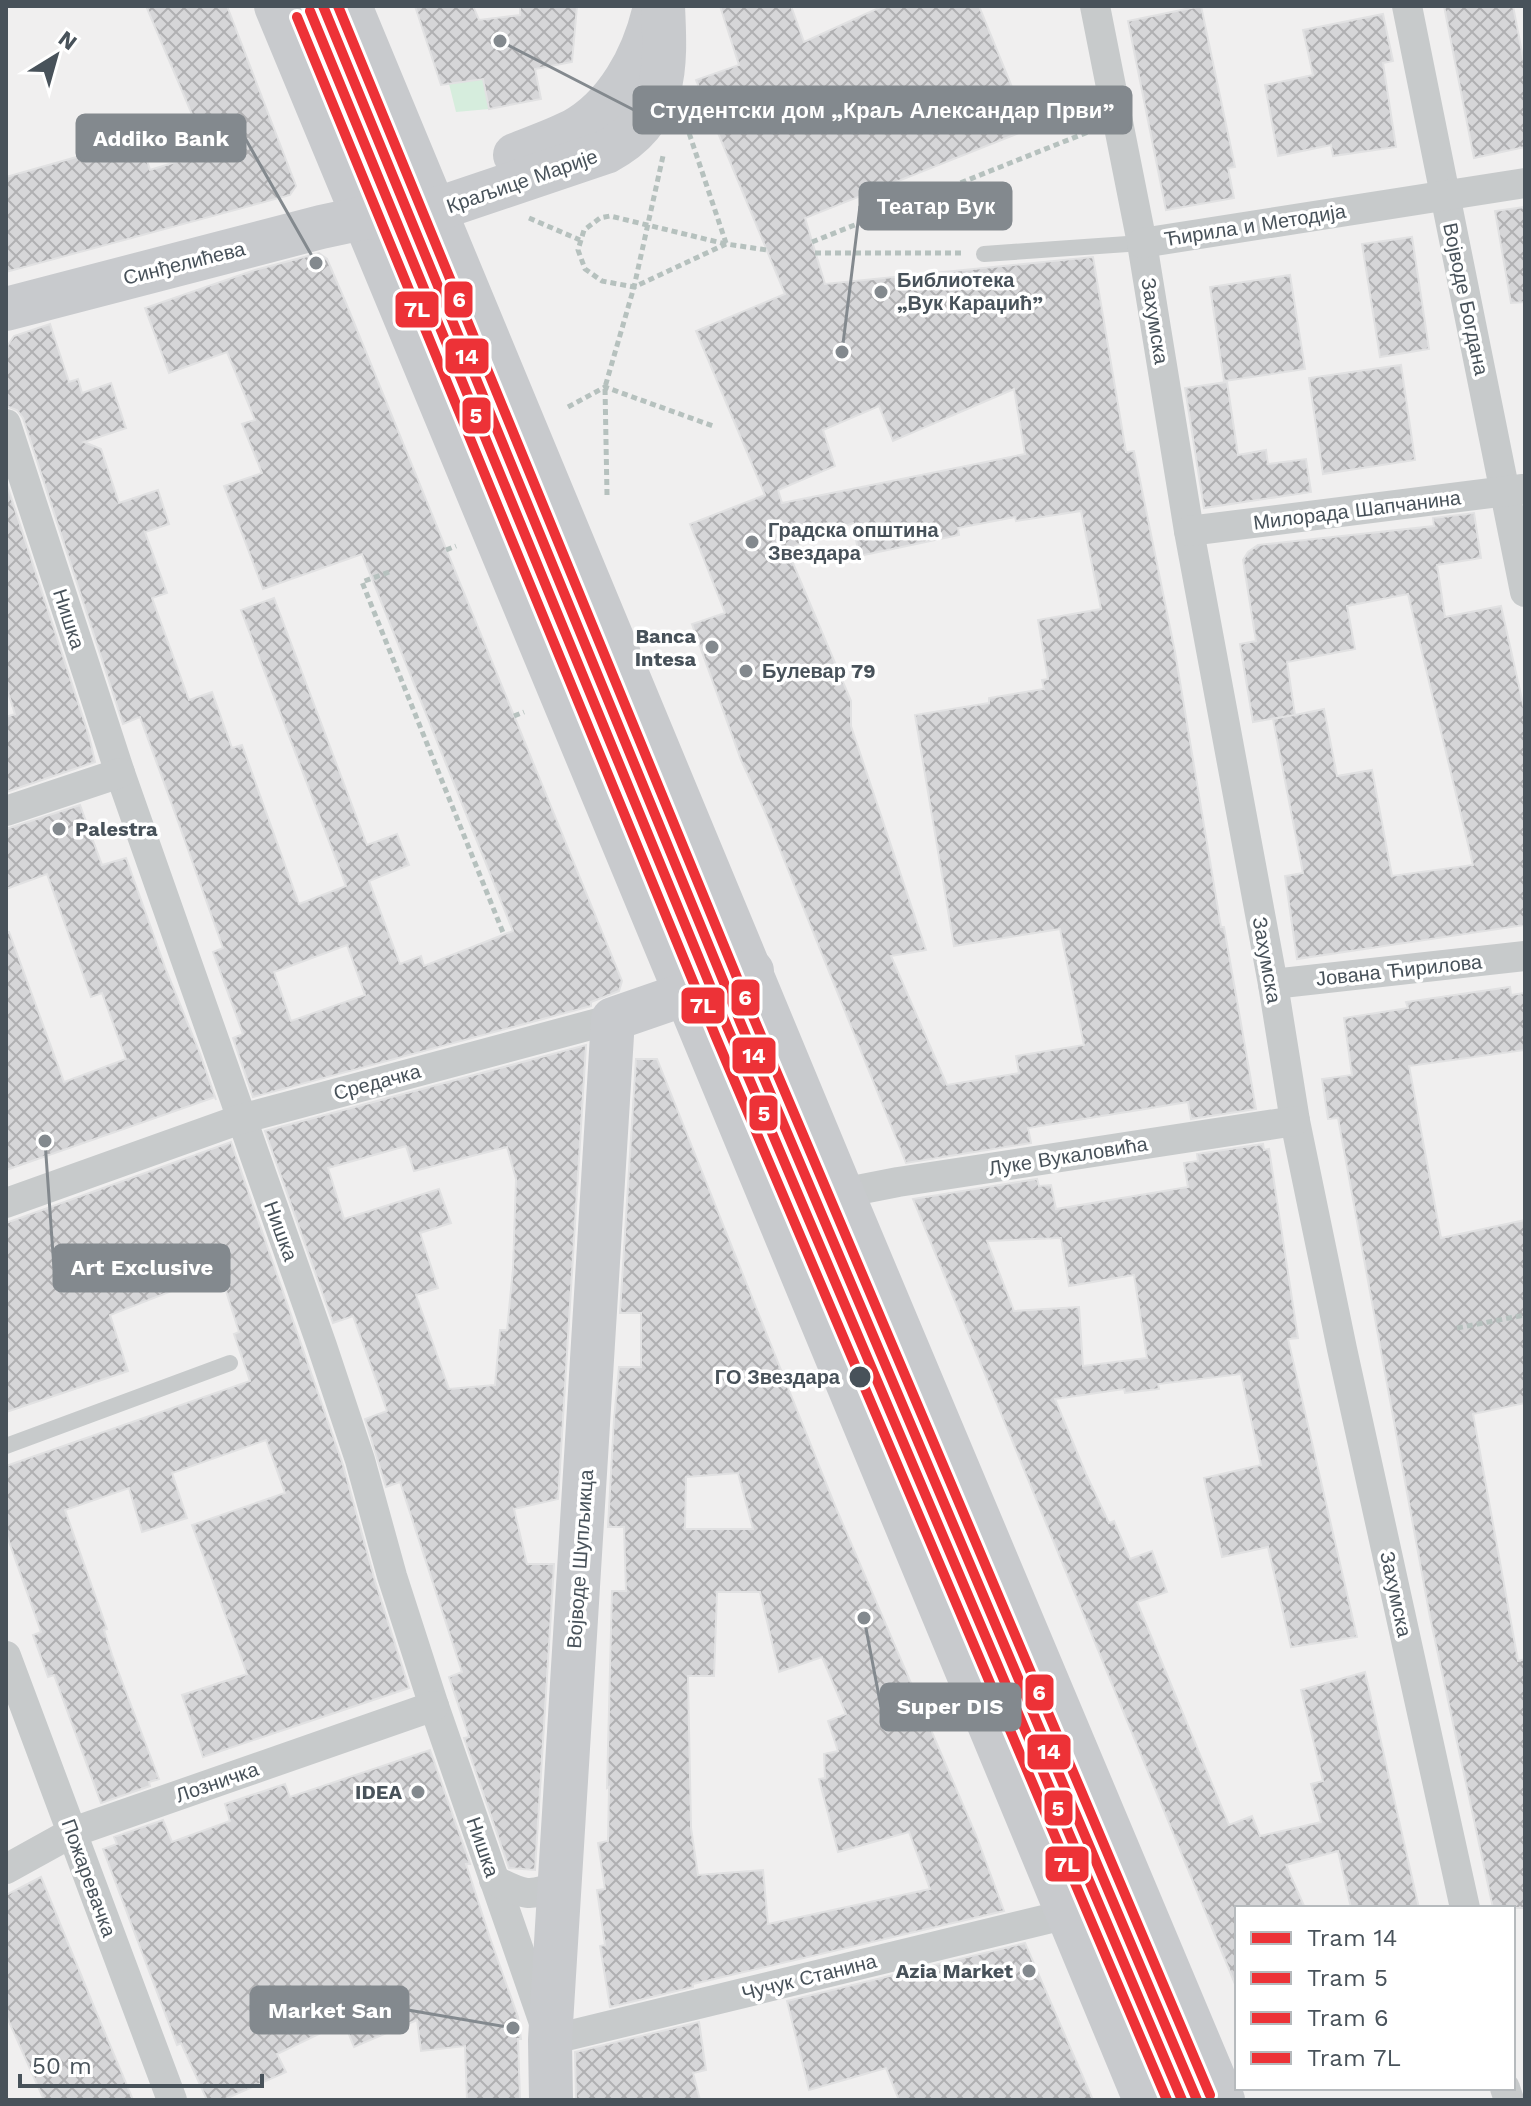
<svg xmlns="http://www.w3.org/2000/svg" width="1531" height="2106" font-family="'Work Sans',sans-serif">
	<defs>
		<pattern id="building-cross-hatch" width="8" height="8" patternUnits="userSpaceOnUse" patternTransform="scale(2)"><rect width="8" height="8" fill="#d6d6d8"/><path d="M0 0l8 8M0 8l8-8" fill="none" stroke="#b0b0b2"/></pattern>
	</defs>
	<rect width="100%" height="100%" fill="#f0efef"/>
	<path fill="#d6eddd" d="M 483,79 L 489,109 L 456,112 L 449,84 Z"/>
	<g fill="url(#building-cross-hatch)" stroke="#e1e1e2" stroke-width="2" fill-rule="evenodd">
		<path d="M 146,6 L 227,6 L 296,186 L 290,195 L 6,272 L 6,177 L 140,139 L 150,170 L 208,152 Z"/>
		<path d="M 415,6 L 473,6 L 479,20 L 520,15 L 520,6 L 577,6 L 572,62 L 535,69 L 541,99 L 489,109 L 483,79 L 441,85 Z"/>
		<path d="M 720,6 L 791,6 L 804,42 L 883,6 L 979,6 L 1029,129 L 805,218 L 825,284 L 1093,257 L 1126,452 L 1134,451 L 1175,652 L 1221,927 L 1224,927 L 1256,1109 L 1191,1119 L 1188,1102 L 1028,1128 L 1031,1143 L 906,1163 L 764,810 L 741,760 L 692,624 L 725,613 L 690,524 L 765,495 L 696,331 L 785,294 L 696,80 L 739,65 ZM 1014,389 L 1025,454 L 782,503 L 778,490 L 835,466 L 823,430 L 879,406 L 893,441 ZM 1081,511 L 1101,609 L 1038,620 L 1048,679 L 1042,680 L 1044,689 L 989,698 L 989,703 L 915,715 L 954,946 L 1060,929 L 1084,1045 L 1016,1056 L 1019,1073 L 947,1085 L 891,956 L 926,950 L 851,726 L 851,701 L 787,549 L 853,523 L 859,556 L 959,535 L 958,528 L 1015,517 L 1016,521 Z"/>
		<path d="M 1201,6 L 1235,167 L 1228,168 L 1234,198 L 1166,210 L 1128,21 Z"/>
		<path d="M 1444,6 L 1513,6 L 1525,68 L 1525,147 L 1474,158 Z"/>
		<path d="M 1383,14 L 1393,61 L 1383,63 L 1396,147 L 1333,156 L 1331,145 L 1278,156 L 1265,85 L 1313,75 L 1303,30 Z"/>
		<path d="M 1525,207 L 1525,302 L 1511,303 L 1495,211 Z"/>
		<path d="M 1412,237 L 1429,349 L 1380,357 L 1362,244 Z"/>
		<path d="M 319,253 L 327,259 L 346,303 L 622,981 L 619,991 L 591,1002 L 591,1006 L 253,1097 L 233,1038 L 243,1034 L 213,952 L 223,948 L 175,813 L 140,717 L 123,724 L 23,418 L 17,410 L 6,406 L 6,348 L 14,336 L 50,324 L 69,382 L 78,379 L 82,393 L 111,383 L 126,428 L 84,442 L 101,449 L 119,503 L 158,490 L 169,524 L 145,532 L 167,593 L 152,598 L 189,700 L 212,692 L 232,748 L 242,745 L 299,904 L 346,886 L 241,610 L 274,598 L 367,845 L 397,834 L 409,865 L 369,881 L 400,964 L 421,956 L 424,966 L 513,931 L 362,554 L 263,589 L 224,486 L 262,473 L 242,424 L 255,420 L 227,352 L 169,373 L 145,308 L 255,270 ZM 347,945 L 365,995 L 291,1021 L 274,972 Z"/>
		<path d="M 1290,275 L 1305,369 L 1224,381 L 1210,287 Z"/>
		<path d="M 1401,365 L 1415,460 L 1323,474 L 1309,378 Z"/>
		<path d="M 1227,382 L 1238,455 L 1266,450 L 1268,464 L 1306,459 L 1311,492 L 1204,508 L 1185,388 Z"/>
		<path d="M 6,482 L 89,736 L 95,762 L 6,792 L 6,717 L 15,714 L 6,686 Z"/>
		<path d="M 1474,513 L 1481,558 L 1437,565 L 1445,617 L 1501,606 L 1525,713 L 1525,925 L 1297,959 L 1285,876 L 1303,873 L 1273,719 L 1294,715 L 1253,722 L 1240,644 L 1256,641 L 1243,560 L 1248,552 L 1258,545 L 1434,526 L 1433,518 ZM 1408,594 L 1473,865 L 1392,876 L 1372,770 L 1337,776 L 1324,709 L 1295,715 L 1287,662 L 1355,649 L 1347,606 Z"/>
		<path d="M 80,805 L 102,865 L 126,858 L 166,970 L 199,1051 L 216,1100 L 215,1097 L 6,1170 L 6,932 L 9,932 L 64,1082 L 126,1059 L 102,993 L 91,997 L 47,874 L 6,889 L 6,829 Z"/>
		<path d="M 1510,987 L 1511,995 L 1525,993 L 1525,1050 L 1409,1066 L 1441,1238 L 1525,1220 L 1525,1403 L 1473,1414 L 1518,1661 L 1525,1659 L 1525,1908 L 1493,1908 L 1430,1617 L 1338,1118 L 1328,1119 L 1322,1079 L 1352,1075 L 1344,1018 L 1408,1008 L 1406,1002 Z"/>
		<path d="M 586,1045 L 558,1499 L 514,1509 L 527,1564 L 554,1564 L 535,1870 L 509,1868 L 464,1738 L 469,1737 L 449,1677 L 462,1672 L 400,1482 L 386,1487 L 365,1419 L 387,1411 L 353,1316 L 333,1323 L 265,1131 ZM 406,1146 L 414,1171 L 507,1147 L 516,1179 L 513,1269 L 507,1330 L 500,1330 L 495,1385 L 449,1389 L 416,1295 L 438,1288 L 420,1233 L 451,1223 L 439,1189 L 344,1219 L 328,1168 Z"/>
		<path d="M 636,1059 L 657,1059 L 836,1508 L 976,1835 L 1004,1911 L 693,1984 L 693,1987 L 610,2007 L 600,1946 L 605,1945 L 597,1890 L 605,1889 L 598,1843 L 608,1841 L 609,1787 L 607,1788 L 612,1591 L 626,1591 L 624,1527 L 608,1527 L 614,1419 L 619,1367 L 641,1367 L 641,1313 L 620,1313 ZM 738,1473 L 753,1529 L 685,1529 L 686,1477 ZM 717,1592 L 760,1592 L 779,1672 L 822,1657 L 846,1714 L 828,1721 L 838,1751 L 824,1754 L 825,1778 L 819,1779 L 838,1852 L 909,1832 L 930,1889 L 768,1924 L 763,1870 L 698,1875 L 691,1828 L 688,1676 L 714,1676 Z"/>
		<path d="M 231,1142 L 343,1465 L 375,1581 L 409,1688 L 203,1757 L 182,1695 L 247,1674 L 192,1525 L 285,1493 L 266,1440 L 172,1473 L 187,1518 L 142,1532 L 129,1488 L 65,1510 L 107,1629 L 104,1630 L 112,1655 L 159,1779 L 149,1782 L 150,1786 L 101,1803 L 54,1675 L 48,1677 L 33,1635 L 41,1632 L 6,1533 L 6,1466 L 250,1381 L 234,1334 L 239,1332 L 220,1272 L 110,1315 L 128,1371 L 6,1412 L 6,1223 Z"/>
		<path d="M 1263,1144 L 1264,1150 L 1269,1149 L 1298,1338 L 1288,1339 L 1357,1637 L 1291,1647 L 1268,1547 L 1222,1557 L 1204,1478 L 1261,1465 L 1241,1374 L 1158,1384 L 1159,1389 L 1125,1393 L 1124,1389 L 1055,1399 L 1086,1474 L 1109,1523 L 1114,1521 L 1130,1559 L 1152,1551 L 1167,1592 L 1137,1602 L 1229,1825 L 1252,1816 L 1260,1836 L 1321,1822 L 1311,1784 L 1323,1781 L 1301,1690 L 1365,1672 L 1419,1908 L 1351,1908 L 1338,1851 L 1286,1865 L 1305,1908 L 1237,1908 L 1235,1984 L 913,1199 L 1037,1179 L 1039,1186 L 1051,1185 L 1056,1209 L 1188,1187 L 1184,1163 L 1198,1161 L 1197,1154 ZM 1061,1238 L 1069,1286 L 1134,1275 L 1147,1358 L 1083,1366 L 1079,1307 L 1014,1311 L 987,1241 Z"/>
		<path d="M 430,1750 L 470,1864 L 466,1864 L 490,1938 L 518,2017 L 521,2039 L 518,2039 L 520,2100 L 467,2100 L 465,2046 L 421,2051 L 417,2020 L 354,2047 L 344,2022 L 277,2054 L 286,2072 L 223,2100 L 207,2100 L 181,2043 L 177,2045 L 103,1849 L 117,1844 L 114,1837 L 163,1820 L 172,1842 L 230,1821 L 225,1804 L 285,1784 L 290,1797 Z"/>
		<path d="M 41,1877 L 97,2014 L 133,2100 L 44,2100 L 6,2015 L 6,1895 Z"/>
		<path d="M 1025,1943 L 1093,2100 L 899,2100 L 886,2068 L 809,2090 L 787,2001 Z"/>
		<path d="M 699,2022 L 706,2070 L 693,2073 L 700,2100 L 576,2100 L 575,2052 Z"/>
	</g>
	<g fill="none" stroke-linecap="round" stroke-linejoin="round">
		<g stroke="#b6c1be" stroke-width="5" stroke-dasharray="6 4" stroke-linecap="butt">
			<path d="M 686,124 L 726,243"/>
			<path d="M 529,218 L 580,240"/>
			<path d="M 812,242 L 1088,132"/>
			<path d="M 726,244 L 610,216 L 600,218 L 584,230 L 578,250 L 585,269 L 602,281 L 634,287 L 726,244 L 767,250"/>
			<path d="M 815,253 L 962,253"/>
			<path d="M 568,407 L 605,387 L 713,426"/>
			<path d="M 607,495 L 605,387 L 634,287 L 663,156"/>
			<path d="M 446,550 L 456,546"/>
			<path d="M 389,572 L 362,582 L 504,935"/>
			<path d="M 514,716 L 524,712"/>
			<path d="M 1457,1328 L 1525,1315"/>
		</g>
		<g stroke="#c7cacb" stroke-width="16">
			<path d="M 984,254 L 1142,243"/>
			<path d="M 6,1446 L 230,1363"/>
		</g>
		<g stroke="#c7cacb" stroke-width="30">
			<path d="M 1095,6 L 1142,243 L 1189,531 L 1273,984 L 1295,1121 L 1342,1349 L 1465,1908"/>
			<path d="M 1407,6 L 1525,592"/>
			<path d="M 1142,243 L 1525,183"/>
			<path d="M 6,424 L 120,773 L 322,1346 L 360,1460 L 392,1576 L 434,1706 L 550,2040 L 1068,1914"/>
			<path d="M 1189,531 L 1523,489"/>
			<path d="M 6,811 L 120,773"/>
			<path d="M 1273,984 L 1525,956"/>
			<path d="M 842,1193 L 898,1182 L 1295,1121"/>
			<path d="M 6,1203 L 241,1119 L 613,1019"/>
			<path d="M 6,1656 L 172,2100"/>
			<path d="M 6,1869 L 73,1832 L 434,1706"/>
			<path d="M 494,1880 C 523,1895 530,1898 560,1884"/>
			<path d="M 1505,2088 L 1509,2100"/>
		</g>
		<g stroke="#c8cacd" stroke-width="44">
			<path d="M 276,6 L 1145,2100"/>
			<path d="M 350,6 L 842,1193 L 1223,2100"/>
			<path d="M 515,155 C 535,147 555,140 573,131 C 617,107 643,57 654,11"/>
			<path d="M 6,309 L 321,227 L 363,218 L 434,210 L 606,152 C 668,119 666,68 663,6"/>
			<path d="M 551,2100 L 550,2040 L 613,1019 L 752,971"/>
		</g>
		<defs>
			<path id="tram-1" d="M 323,6 L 741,1024 L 1197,2100"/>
			<path id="tram-2" d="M 310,11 L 728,1029 L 1182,2100"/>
			<path id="tram-3" d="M 338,6 L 754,1019 L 1210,2095"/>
			<path id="tram-4" d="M 297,17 L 715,1035 L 1167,2100"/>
		</defs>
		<use href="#tram-1" stroke="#fff" stroke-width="16"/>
		<use href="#tram-2" stroke="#fff" stroke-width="16"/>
		<use href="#tram-3" stroke="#fff" stroke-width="16"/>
		<use href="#tram-4" stroke="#fff" stroke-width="16"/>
		<use href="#tram-1" stroke="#ed3237" stroke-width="10"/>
		<use href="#tram-2" stroke="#ed3237" stroke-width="10"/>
		<use href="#tram-3" stroke="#ed3237" stroke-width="10"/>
		<use href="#tram-4" stroke="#ed3237" stroke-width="10"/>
	</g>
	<g fill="#83898e" stroke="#fff" stroke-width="3">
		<circle cx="881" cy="292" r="8"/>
		<circle cx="752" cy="542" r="8"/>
		<circle cx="712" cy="647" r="8"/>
		<circle cx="746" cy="671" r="8"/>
		<circle cx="59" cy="829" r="8"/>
		<circle cx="418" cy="1792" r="8"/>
		<circle cx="1029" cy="1971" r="8"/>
	</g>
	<circle fill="#48525a" stroke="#fff" stroke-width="3" cx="860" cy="1377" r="12"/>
	<g text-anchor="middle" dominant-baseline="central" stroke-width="7" stroke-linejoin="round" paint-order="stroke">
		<g font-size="20" fill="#48525a" stroke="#fff">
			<text transform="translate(522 181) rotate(-19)">Краљице Марије</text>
			<text transform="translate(1255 225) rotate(-9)">Ћирила и Методија</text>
			<text transform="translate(184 263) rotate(-14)">Синђелићева</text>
			<text transform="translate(1466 299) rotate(78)">Војводе Богдана</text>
			<text transform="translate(1155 321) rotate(81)">Захумска</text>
			<text transform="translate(1357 510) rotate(-7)">Милорада Шапчанина</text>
			<text transform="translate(69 619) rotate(72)">Нишка</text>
			<text transform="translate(1267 960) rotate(80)">Захумска</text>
			<text transform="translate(1399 970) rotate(-6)">Јована Ћирилова</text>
			<text transform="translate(377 1082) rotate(-15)">Средачка</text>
			<text transform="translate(1068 1156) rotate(-9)">Луке Вукаловића</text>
			<text transform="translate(281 1231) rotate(70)">Нишка</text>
			<text transform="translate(580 1559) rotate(-86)">Војводе Шупљикца</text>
			<text transform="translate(1396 1594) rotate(78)">Захумска</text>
			<text transform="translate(217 1782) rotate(-19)">Лозничка</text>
			<text transform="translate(483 1847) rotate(71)">Нишка</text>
			<text transform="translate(89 1878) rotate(70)">Пожаревачка</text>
			<text transform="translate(809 1977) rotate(-14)">Чучук Станина</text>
		</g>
		<g font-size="20" font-weight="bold" fill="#48525a" stroke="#fff" text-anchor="start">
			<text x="897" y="280">Библиотека<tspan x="897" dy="23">„Вук Караџић”</tspan></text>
			<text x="768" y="530">Градска општина<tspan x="768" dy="23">Звездара</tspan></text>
			<text x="696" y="636" text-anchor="end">Banca<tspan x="696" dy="23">Intesa</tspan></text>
			<text x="762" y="671">Булевар 79</text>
			<text x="75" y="829">Palestra</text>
			<text x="402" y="1792" text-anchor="end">IDEA</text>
			<text x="1013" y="1971" text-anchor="end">Azia Market</text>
		</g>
		<g font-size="20" font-weight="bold" fill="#48525a" stroke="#fff" text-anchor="end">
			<text x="840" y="1377">ГО Звездара</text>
		</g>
	</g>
	<path fill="none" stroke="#83898e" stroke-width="3" d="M500 41L634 110M316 263L245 138M842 352L860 206M45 1141L54 1268M864 1618L881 1707M513 2028L408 2010"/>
	<g fill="#83898e" stroke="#fff" stroke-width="3">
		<circle cx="500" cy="41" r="8"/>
		<circle cx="316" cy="263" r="8"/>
		<circle cx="842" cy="352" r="8"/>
		<circle cx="45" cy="1141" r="8"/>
		<circle cx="864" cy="1618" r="8"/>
		<circle cx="513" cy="2028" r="8"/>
	</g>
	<g fill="#83898e" stroke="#83898e" stroke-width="3">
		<rect x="634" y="87" width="497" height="46" rx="8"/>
		<rect x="77" y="115" width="168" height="46" rx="8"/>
		<rect x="860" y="183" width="151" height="46" rx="8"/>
		<rect x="54" y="1245" width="175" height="46" rx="8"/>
		<rect x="881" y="1684" width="139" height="46" rx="8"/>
		<rect x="251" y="1987" width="157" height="46" rx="8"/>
	</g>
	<g font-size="22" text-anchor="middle" font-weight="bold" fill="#fff">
		<text x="882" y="118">Студентски дом „Краљ Александар Први”</text>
		<text x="161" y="146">Addiko Bank</text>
		<text x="936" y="214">Театар Вук</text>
		<text x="142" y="1275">Art Exclusive</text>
		<text x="950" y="1714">Super DIS</text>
		<text x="330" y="2018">Market San</text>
	</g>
	<g stroke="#fff" stroke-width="3">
		<rect x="443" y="280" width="31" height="39" rx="8" fill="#ed3237"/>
		<rect x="394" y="290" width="46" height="39" rx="8" fill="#ed3237"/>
		<rect x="444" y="337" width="46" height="38" rx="8" fill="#ed3237"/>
		<rect x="461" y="396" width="31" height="39" rx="8" fill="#ed3237"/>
		<rect x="730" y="978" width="31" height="39" rx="8" fill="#ed3237"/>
		<rect x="680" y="986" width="46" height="39" rx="8" fill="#ed3237"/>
		<rect x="731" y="1036" width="46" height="39" rx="8" fill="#ed3237"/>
		<rect x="748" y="1094" width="31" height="38" rx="8" fill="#ed3237"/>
		<rect x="1024" y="1673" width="31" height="39" rx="8" fill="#ed3237"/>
		<rect x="1026" y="1733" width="46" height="38" rx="8" fill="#ed3237"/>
		<rect x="1043" y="1789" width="31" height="38" rx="8" fill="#ed3237"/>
		<rect x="1044" y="1845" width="46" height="38" rx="8" fill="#ed3237"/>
	</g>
	<g font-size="22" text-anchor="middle" font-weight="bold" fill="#fff">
		<text x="459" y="307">6</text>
		<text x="417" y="317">7L</text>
		<text x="467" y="364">14</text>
		<text x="476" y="423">5</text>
		<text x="745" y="1005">6</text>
		<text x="703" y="1013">7L</text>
		<text x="754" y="1063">14</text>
		<text x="764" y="1121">5</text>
		<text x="1039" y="1700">6</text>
		<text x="1049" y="1759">14</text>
		<text x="1058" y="1816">5</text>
		<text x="1067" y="1872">7L</text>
	</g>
	<rect width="1531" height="2106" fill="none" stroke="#48525a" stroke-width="16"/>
	<rect x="1235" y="1906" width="280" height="184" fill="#ffffff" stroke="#b6babd" stroke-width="2"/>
	<rect x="1251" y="1932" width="40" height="12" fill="#ed3237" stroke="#b6babd" stroke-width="2"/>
	<text x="1307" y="1946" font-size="24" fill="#48525a">Tram 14</text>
	<rect x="1251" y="1972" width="40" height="12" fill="#ed3237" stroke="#b6babd" stroke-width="2"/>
	<text x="1307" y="1986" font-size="24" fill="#48525a">Tram 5</text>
	<rect x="1251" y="2012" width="40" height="12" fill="#ed3237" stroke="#b6babd" stroke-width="2"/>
	<text x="1307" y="2026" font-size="24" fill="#48525a">Tram 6</text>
	<rect x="1251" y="2052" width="40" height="12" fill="#ed3237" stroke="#b6babd" stroke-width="2"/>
	<text x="1307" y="2066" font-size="24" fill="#48525a">Tram 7L</text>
	<g transform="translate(56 56) rotate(37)" stroke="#ffffff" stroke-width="6" paint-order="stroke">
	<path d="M0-6L14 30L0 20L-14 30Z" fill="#48525a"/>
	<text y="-12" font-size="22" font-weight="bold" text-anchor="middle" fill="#48525a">N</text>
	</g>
	<path d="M20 2074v12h242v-12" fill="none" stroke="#48525a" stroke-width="4"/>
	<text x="32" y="2074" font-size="24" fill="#48525a" stroke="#ffffff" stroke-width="6" paint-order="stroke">50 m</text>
</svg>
